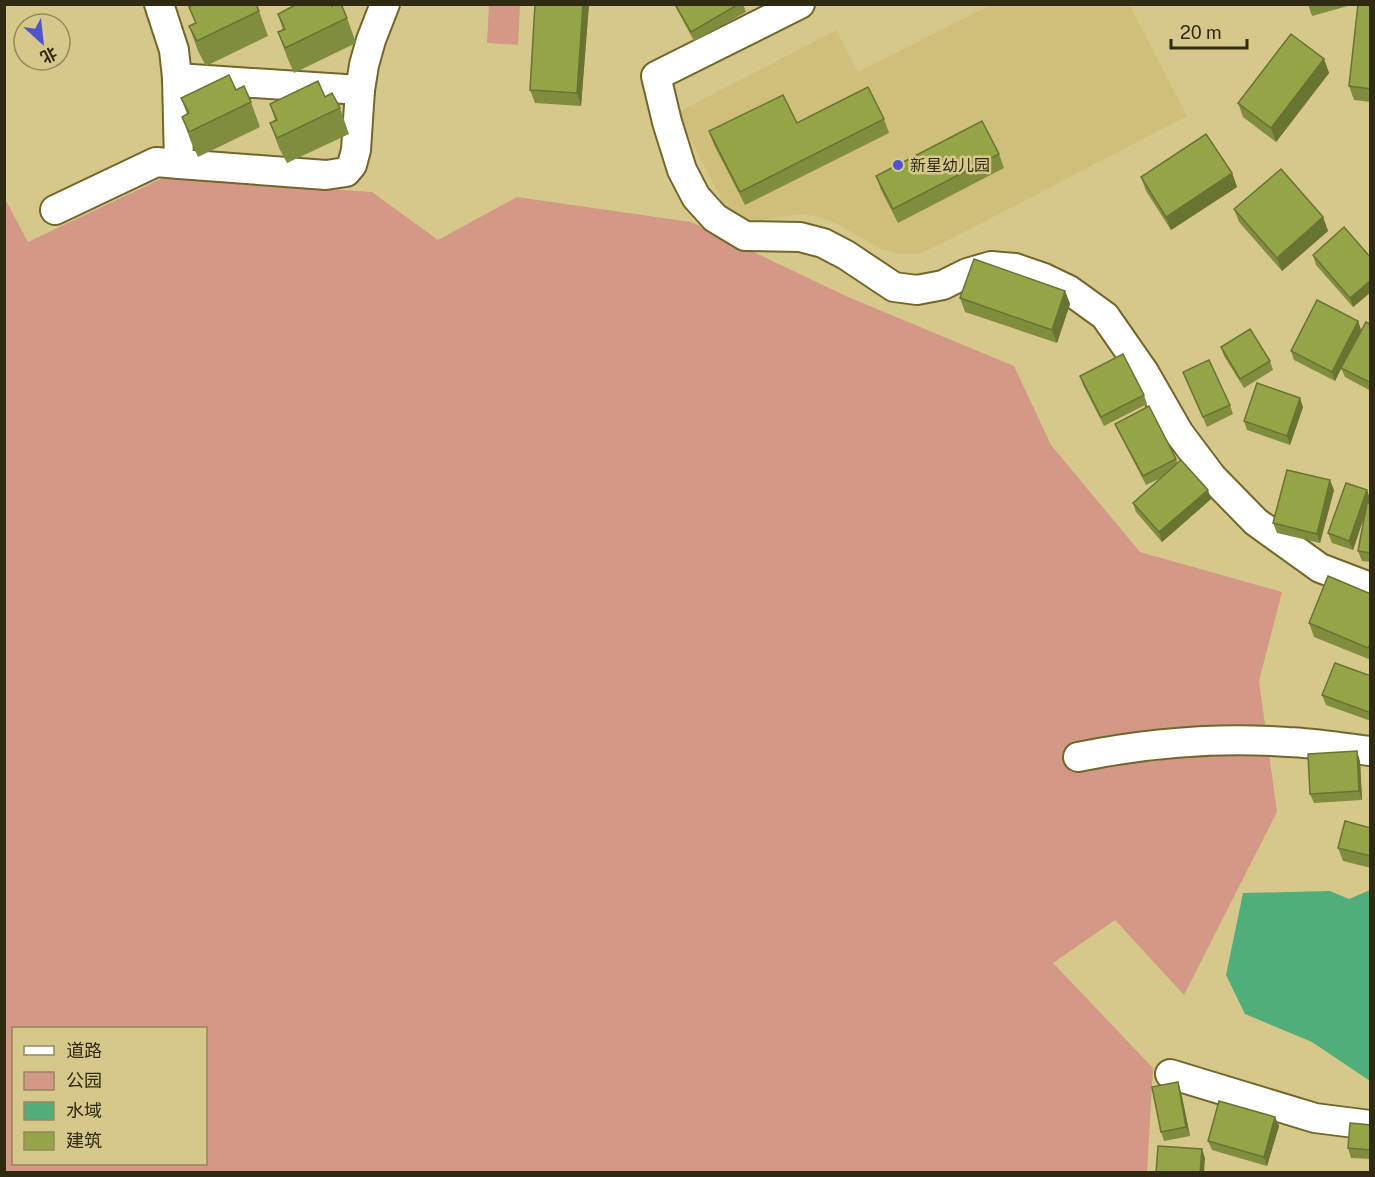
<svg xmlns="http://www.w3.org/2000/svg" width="1375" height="1177" font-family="'Public Sans','Noto Sans SC',sans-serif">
	<rect width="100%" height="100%" fill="#d6c88b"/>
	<path fill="#cfbf7a" d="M 1129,4 L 1187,116 L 939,245 L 917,254 L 900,254 L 881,249 L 837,224 L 820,217 L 801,214 L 734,224 L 677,113 L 836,30 L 858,72 L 990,5 Z"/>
	<g fill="#d49886" fill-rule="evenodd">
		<path d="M 489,5 L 520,5 L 518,45 L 487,43 Z"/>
		<path d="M 163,178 L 372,192 L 438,240 L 517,197 L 691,222 L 848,297 L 1014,366 L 1051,445 L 1140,552 L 1282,592 L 1259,681 L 1277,812 L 1184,995 L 1115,920 L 1053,963 L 1153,1068 L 1147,1172 L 5,1172 L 4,197 L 28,242 ZM 14,1028 L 206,1028 L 206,1164 L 14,1164 Z"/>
	</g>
	<path fill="#51ae7a" d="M 1370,890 L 1370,1081 L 1312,1042 L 1245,1014 L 1226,975 L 1243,893 L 1330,891 L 1349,899 Z"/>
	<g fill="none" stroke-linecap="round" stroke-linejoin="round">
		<defs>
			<g id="street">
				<path d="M 159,4 L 174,50 L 177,78 L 179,164 L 326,175 L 346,172 L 352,165 L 356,150 L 360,90 L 364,65 L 371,40 L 385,4"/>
				<path d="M 800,4 L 656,76 L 667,122 L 682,170 L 696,197 L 715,218 L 745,236 L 800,237 L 823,243 L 846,255 L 894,287 L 917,290 L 943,285 L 967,273 L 991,266 L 1015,268 L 1044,278 L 1069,290 L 1105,316 L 1144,372 L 1179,433 L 1212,477 L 1256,522 L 1320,568 L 1370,587"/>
				<path d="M 177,78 L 360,90"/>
				<path d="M 55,210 L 156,162 L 179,164"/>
				<path d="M 1078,757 C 1147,743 1218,737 1288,742 C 1316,743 1343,748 1370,751"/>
				<path d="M 1170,1074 L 1315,1118 L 1370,1125"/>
			</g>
		</defs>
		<use href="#street" stroke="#73662a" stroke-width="32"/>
		<use href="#street" stroke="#fff" stroke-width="28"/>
	</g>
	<g fill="#818d3e">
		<path d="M 535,4 L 589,4 L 581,106 L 535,103 L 530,90 Z"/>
		<path d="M 674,4 L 743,4 L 746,12 L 694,41 Z"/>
		<path d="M 1308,4 L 1355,4 L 1312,16 Z"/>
		<path d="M 1371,5 L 1371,102 L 1354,100 L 1349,86 Z"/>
		<path d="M 332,6 L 347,18 L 356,43 L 294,73 L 287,57 L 278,32 L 283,30 L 278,14 Z"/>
		<path d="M 189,7 L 259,11 L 268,36 L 206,66 L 198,51 L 189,26 L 195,23 Z"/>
		<path d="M 1324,59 L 1329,73 L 1276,142 L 1243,117 L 1238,103 Z"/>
		<path d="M 325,97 L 340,108 L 349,134 L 287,163 L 279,148 L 270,123 L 275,120 L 270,104 Z"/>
		<path d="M 181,98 L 251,102 L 260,127 L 198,157 L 191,142 L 182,117 L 187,114 Z"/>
		<path d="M 884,119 L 889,133 L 745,205 L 714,145 L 709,131 L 797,123 Z"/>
		<path d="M 999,154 L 1004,168 L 898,223 L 881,190 L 876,176 Z"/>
		<path d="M 1232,173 L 1237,187 L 1171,230 L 1146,191 L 1141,177 Z"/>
		<path d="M 1234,209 L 1323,217 L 1328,231 L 1282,271 L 1239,222 Z"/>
		<path d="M 1313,255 L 1371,258 L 1371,292 L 1353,307 L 1316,265 Z"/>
		<path d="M 1065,291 L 1070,304 L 1057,343 L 965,312 L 960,298 Z"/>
		<path d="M 1358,321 L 1361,330 L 1371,325 L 1371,391 L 1345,377 L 1341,368 L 1335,381 L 1294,360 L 1291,351 Z"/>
		<path d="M 1221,347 L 1270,361 L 1273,370 L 1244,388 L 1224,356 Z"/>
		<path d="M 1183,372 L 1230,405 L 1233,414 L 1207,427 Z"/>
		<path d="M 1080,376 L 1144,395 L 1147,404 L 1104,426 L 1083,385 Z"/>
		<path d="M 1303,407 L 1290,445 L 1247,430 L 1244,421 Z"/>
		<path d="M 1115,424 L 1176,459 L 1178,463 L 1211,499 L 1162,542 L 1136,512 L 1133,503 L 1163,477 L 1146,485 L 1119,433 Z"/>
		<path d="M 1334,490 L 1320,543 L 1277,533 L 1273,523 Z"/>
		<path d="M 1367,490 L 1370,499 L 1369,503 L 1371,503 L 1371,562 L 1362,561 L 1358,551 L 1365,514 L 1353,550 L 1332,543 L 1328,533 Z"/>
		<path d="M 1371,594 L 1371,660 L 1314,637 L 1309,623 Z"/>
		<path d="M 1371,676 L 1371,721 L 1326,705 L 1322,695 Z"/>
		<path d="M 1360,761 L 1362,800 L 1314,803 L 1310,794 Z"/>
		<path d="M 1371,828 L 1371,868 L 1343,861 L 1338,848 Z"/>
		<path d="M 1181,1092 L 1190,1136 L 1164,1141 L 1161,1132 Z"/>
		<path d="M 1275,1117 L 1279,1126 L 1267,1166 L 1212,1150 L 1208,1141 Z"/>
		<path d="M 1371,1125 L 1371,1159 L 1351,1158 L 1348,1148 Z"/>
	</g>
	<g fill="#697332">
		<path d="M 583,4 L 589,4 L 581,106 L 577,93 Z"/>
		<path d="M 1324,59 L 1329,73 L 1276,142 L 1271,128 Z"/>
		<path d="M 1232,173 L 1237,187 L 1171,230 L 1166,217 Z"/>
		<path d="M 1323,217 L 1328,231 L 1282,271 L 1277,258 Z"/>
		<path d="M 1371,280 L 1371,292 L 1353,307 L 1350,298 Z"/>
		<path d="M 1065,291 L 1070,304 L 1057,343 L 1052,330 Z"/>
		<path d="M 1358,321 L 1361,330 L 1335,381 L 1332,372 Z"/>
		<path d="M 1300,398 L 1303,407 L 1290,445 L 1287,436 Z"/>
		<path d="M 1330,480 L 1334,490 L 1320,543 L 1317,534 Z"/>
		<path d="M 1208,490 L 1211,499 L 1162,542 L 1159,532 Z"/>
		<path d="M 1367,490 L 1370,499 L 1353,550 L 1349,541 Z"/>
		<path d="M 1357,751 L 1360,761 L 1362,800 L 1359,791 Z"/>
		<path d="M 1178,1082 L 1181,1092 L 1190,1136 L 1186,1127 Z"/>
		<path d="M 1275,1117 L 1279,1126 L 1267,1166 L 1264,1157 Z"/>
		<path d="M 1202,1149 L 1205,1158 L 1204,1173 L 1200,1173 Z"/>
	</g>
	<g fill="#96a448" stroke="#697332" stroke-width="1.5">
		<path d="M 195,4 L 256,4 L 259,11 L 197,41 L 189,26 L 196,23 L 189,7 Z"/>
		<path d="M 297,4 L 332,4 L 332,6 L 335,4 L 341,4 L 347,18 L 285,48 L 278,32 L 285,29 L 278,14 Z"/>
		<path d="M 535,4 L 583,4 L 577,93 L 530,90 Z"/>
		<path d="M 675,4 L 739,4 L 691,32 Z"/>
		<path d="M 1358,4 L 1371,5 L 1371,89 L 1349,86 Z"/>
		<path d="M 1291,34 L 1324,59 L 1271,128 L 1238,103 Z"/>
		<path d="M 229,75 L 236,90 L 244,86 L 251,102 L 189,132 L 182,117 L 189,113 L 181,98 Z"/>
		<path d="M 318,81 L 325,97 L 332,93 L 340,108 L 277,138 L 270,123 L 277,120 L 270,104 Z"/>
		<path d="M 868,87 L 884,119 L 740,192 L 709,131 L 783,95 L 797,123 Z"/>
		<path d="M 982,121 L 999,154 L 893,209 L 876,176 Z"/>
		<path d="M 1206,134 L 1232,173 L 1166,217 L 1141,177 Z"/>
		<path d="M 1281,169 L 1323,217 L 1277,258 L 1234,209 Z"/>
		<path d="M 1344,227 L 1371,258 L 1371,280 L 1350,298 L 1313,255 Z"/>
		<path d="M 974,259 L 1065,291 L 1052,330 L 960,298 Z"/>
		<path d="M 1317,300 L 1358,321 L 1332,372 L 1291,351 Z"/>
		<path d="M 1366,322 L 1371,325 L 1371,383 L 1341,368 Z"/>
		<path d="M 1250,329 L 1270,361 L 1240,379 L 1221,347 Z"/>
		<path d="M 1123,354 L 1144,395 L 1101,417 L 1080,376 Z"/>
		<path d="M 1209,360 L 1230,405 L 1203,417 L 1183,372 Z"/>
		<path d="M 1257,383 L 1300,398 L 1287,436 L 1244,421 Z"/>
		<path d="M 1149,406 L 1176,459 L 1143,476 L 1115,424 Z"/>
		<path d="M 1181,460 L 1208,490 L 1159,532 L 1133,503 Z"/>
		<path d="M 1287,470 L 1330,480 L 1317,534 L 1273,523 Z"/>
		<path d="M 1346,483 L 1367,490 L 1349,541 L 1328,533 Z"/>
		<path d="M 1367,503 L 1371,503 L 1371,553 L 1358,551 Z"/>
		<path d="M 1328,576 L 1371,594 L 1371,642 L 1368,648 L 1309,623 Z"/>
		<path d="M 1335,663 L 1371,676 L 1371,713 L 1322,695 Z"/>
		<path d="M 1357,751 L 1359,791 L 1310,794 L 1308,754 Z"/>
		<path d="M 1345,821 L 1371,828 L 1371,856 L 1338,848 Z"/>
		<path d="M 1178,1082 L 1186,1127 L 1161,1132 L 1152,1087 Z"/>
		<path d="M 1219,1101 L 1275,1117 L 1264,1157 L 1208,1141 Z"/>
		<path d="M 1350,1123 L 1371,1125 L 1371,1150 L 1348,1148 Z"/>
		<path d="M 1158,1146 L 1202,1149 L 1200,1173 L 1156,1173 Z"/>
	</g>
	<circle fill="#5053ca" stroke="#d6c88b" stroke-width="2" cx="898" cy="165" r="6"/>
	<g text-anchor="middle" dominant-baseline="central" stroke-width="5" stroke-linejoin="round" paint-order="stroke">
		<g font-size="16" fill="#302a12" stroke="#d6c88b" text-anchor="start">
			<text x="910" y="165">新星幼儿园</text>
		</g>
	</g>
	<rect width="1375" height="1177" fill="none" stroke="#302a12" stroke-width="12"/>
	<rect x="12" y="1027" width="195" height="138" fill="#d6c88b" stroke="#94895b" stroke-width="1.5"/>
	<rect x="24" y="1046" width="30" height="9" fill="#ffffff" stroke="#94895b" stroke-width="1.5"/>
	<text x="66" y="1057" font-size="18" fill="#302a12">道路</text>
	<rect x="24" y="1072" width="30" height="18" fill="#d49886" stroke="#94895b" stroke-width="1.5"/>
	<text x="66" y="1087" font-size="18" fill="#302a12">公园</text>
	<rect x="24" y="1102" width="30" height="18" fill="#51ae7a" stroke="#94895b" stroke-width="1.5"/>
	<text x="66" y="1117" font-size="18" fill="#302a12">水域</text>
	<rect x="24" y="1132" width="30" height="18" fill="#96a448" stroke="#94895b" stroke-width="1.5"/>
	<text x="66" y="1147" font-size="18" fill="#302a12">建筑</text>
	<g transform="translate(42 42) rotate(153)"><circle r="28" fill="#d6c88b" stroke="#94895b" stroke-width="1.5"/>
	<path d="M0-4.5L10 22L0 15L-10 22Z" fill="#5053ca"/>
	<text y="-9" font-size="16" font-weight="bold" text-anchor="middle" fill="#302a12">北</text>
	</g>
	<path d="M1171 39v9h76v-9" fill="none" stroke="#302a12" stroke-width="3"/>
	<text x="1180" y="39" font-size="18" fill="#302a12" stroke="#d6c88b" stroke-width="4.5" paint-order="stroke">20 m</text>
</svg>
